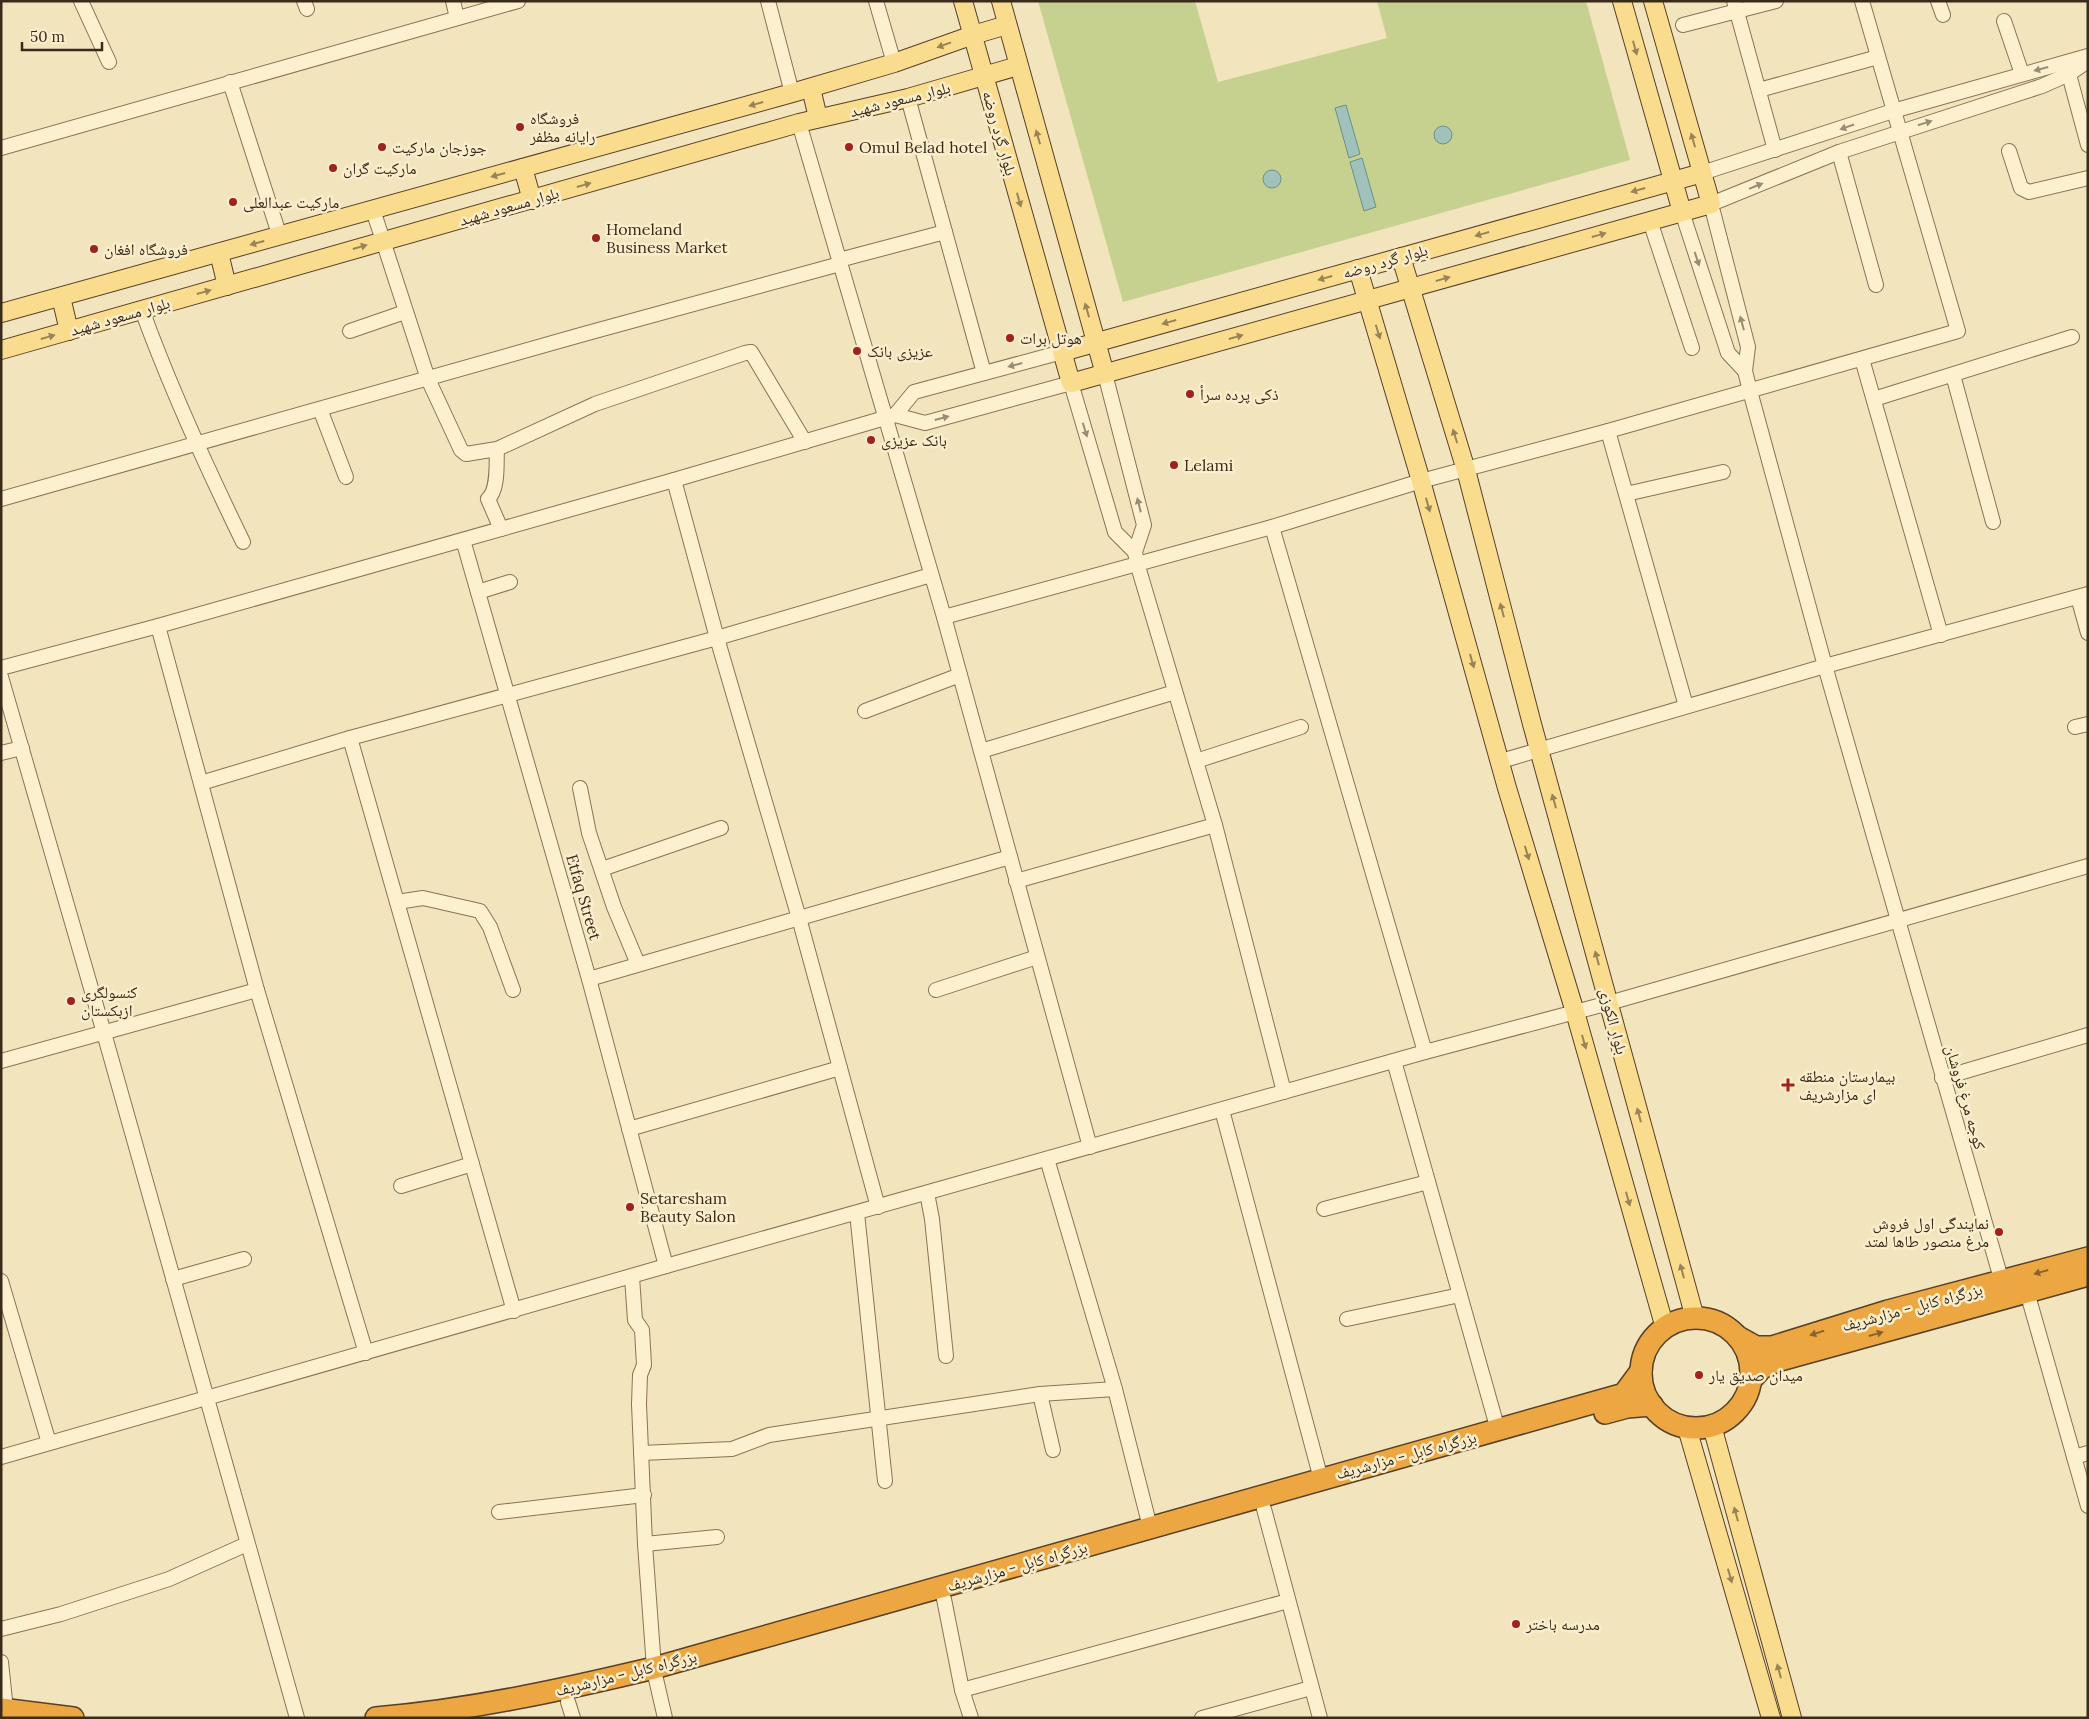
<svg xmlns="http://www.w3.org/2000/svg" width="2089" height="1719" font-family="Lora,'Noto Naskh Arabic',serif">
	<rect width="100%" height="100%" fill="#f2e4bc"/>
	<path fill="#c7d18f" d="M 1038,1 L 1195,1 L 1218,82 L 1387,38 L 1377,1 L 1586,1 L 1630,160 L 1123,302 Z"/>
	<g fill="#a0c2ba" stroke="#679188">
		<path d="M 1346,105 L 1360,154 L 1349,158 L 1335,108 Z"/>
		<circle cx="1443" cy="135" r="9"/>
		<path d="M 1362,158 L 1376,207 L 1364,211 L 1350,162 Z"/>
		<circle cx="1272" cy="179" r="9"/>
	</g>
	<g fill="none" stroke-linecap="round" stroke-linejoin="round">
		<defs>
			<g id="minor">
				<path d="M 81,1 L 109,62"/>
				<path d="M 304,1 L 307,9"/>
				<path d="M 453,1 L 457,18"/>
				<path d="M 768,1 L 792,93"/>
				<path d="M 876,1 L 894,63"/>
				<path d="M 1734,1 L 1775,150"/>
				<path d="M 1938,1 L 1943,15"/>
				<path d="M 2004,21 L 2022,74"/>
				<path d="M 1683,25 L 1776,1"/>
				<path d="M 2067,67 L 2088,145"/>
				<path d="M 230,82 L 280,237"/>
				<path d="M 1759,90 L 1878,57"/>
				<path d="M 908,98 L 984,373"/>
				<path d="M 799,123 L 944,617 L 1090,1147"/>
				<path d="M 1,148 L 518,1"/>
				<path d="M 2009,151 L 2021,188 L 2029,192 L 2088,178"/>
				<path d="M 1839,152 L 1876,285"/>
				<path d="M 1702,173 L 1893,111 L 2088,56"/>
				<path d="M 373,210 L 428,379 L 461,450 L 466,454 L 497,449 L 595,404 L 745,353 L 751,352 L 805,442"/>
				<path d="M 1682,212 L 1728,353 L 1745,371"/>
				<path d="M 1650,221 L 1692,348"/>
				<path d="M 839,260 L 945,232"/>
				<path d="M 142,310 C 171,390 206,466 243,542"/>
				<path d="M 350,331 L 405,312"/>
				<path d="M 1862,359 L 1941,635"/>
				<path d="M 1105,374 L 1144,525 L 1135,552 L 1137,563 L 1215,825 L 1284,1092"/>
				<path d="M 1953,375 L 1993,522"/>
				<path d="M 1874,399 L 2072,337"/>
				<path d="M 320,409 L 346,477"/>
				<path d="M 895,415 L 914,392 L 1062,352"/>
				<path d="M 1608,431 L 1686,706"/>
				<path d="M 497,449 C 496,462 499,489 488,499 L 501,529"/>
				<path d="M 674,480 L 717,638 L 799,918 L 878,1207"/>
				<path d="M 1626,494 L 1723,472"/>
				<path d="M 1,499 L 584,334 L 840,264"/>
				<path d="M 1272,527 L 1425,1052"/>
				<path d="M 463,540 L 589,979 L 666,1266"/>
				<path d="M 478,592 L 510,582"/>
				<path d="M 2078,597 L 2088,633"/>
				<path d="M 944,617 L 1272,527 L 1421,481 L 1608,431 L 1958,331 L 1862,1"/>
				<path d="M 158,626 L 257,990 L 366,1353"/>
				<path d="M 1,668 L 158,626 L 674,480 L 895,415 L 925,423 L 1071,383 L 1115,532 L 1135,552"/>
				<path d="M 1,677 L 104,1033 L 297,1718"/>
				<path d="M 865,711 L 960,675"/>
				<path d="M 2075,727 L 2088,724"/>
				<path d="M 350,738 L 514,1311"/>
				<path d="M 981,751 L 1175,692"/>
				<path d="M 1,753 L 22,748"/>
				<path d="M 1196,761 L 1301,727"/>
				<path d="M 1501,761 L 1825,666 L 2088,594"/>
				<path d="M 201,783 L 350,738 L 717,638 L 931,575"/>
				<path d="M 580,788 L 589,833 L 614,907 L 638,964"/>
				<path d="M 602,869 L 721,828"/>
				<path d="M 1016,881 L 1215,825"/>
				<path d="M 397,902 L 423,898 L 480,911 L 490,927 L 513,990"/>
				<path d="M 589,979 L 1010,857"/>
				<path d="M 936,990 L 1037,957"/>
				<path d="M 1,1061 L 257,990"/>
				<path d="M 1394,1061 L 1498,1430"/>
				<path d="M 1942,1078 L 2088,1035"/>
				<path d="M 1222,1110 L 1321,1479"/>
				<path d="M 629,1129 L 840,1068"/>
				<path d="M 1047,1159 L 1115,1389 L 1150,1527"/>
				<path d="M 401,1186 L 472,1164"/>
				<path d="M 927,1193 L 932,1219 L 946,1356"/>
				<path d="M 1324,1209 L 1428,1182"/>
				<path d="M 857,1213 L 885,1481"/>
				<path d="M 632,1277 L 635,1320 L 642,1330 L 644,1365 L 640,1375 L 639,1404 L 645,1544 L 654,1668"/>
				<path d="M 173,1279 L 244,1259"/>
				<path d="M 1,1281 L 49,1443"/>
				<path d="M 2002,1282 L 1825,666 L 1750,391 L 1745,371 L 1748,347 L 1711,204 L 1839,152 L 2042,86 L 2069,74 L 2088,61"/>
				<path d="M 2027,1292 L 2088,1506"/>
				<path d="M 1347,1319 L 1460,1295"/>
				<path d="M 1040,1394 L 1053,1450"/>
				<path d="M 641,1453 L 732,1449 L 769,1435 L 1040,1394 L 1115,1389"/>
				<path d="M 1,1457 L 666,1266 L 1425,1052 L 1609,1003 L 2088,866"/>
				<path d="M 2074,1457 L 2088,1453"/>
				<path d="M 1264,1509 L 1320,1718"/>
				<path d="M 499,1512 L 644,1495"/>
				<path d="M 645,1544 L 717,1537"/>
				<path d="M 944,1599 L 962,1690 L 971,1718"/>
				<path d="M 1,1629 L 61,1614 L 169,1579 L 247,1544"/>
				<path d="M 1,1662 L 6,1710"/>
				<path d="M 656,1679 L 665,1718"/>
				<path d="M 962,1690 L 1288,1601"/>
				<path d="M 568,1702 L 573,1718"/>
				<path d="M 1202,1718 L 1311,1688"/>
			</g>
			<g id="major">
				<path d="M 963,1 L 1071,383 L 1711,204 L 1653,1"/>
				<path d="M 1001,1 L 1105,374"/>
				<path d="M 1622,1 L 1682,212"/>
				<path d="M 811,88 L 818,118"/>
				<path d="M 523,168 L 532,200"/>
				<path d="M 219,253 L 227,286"/>
				<path d="M 1401,257 L 1466,470 L 1532,724 L 1695,1318"/>
				<path d="M 1358,269 L 1421,481 L 1507,788 L 1575,1012 L 1665,1328"/>
				<path d="M 61,297 L 69,331"/>
				<path d="M 1,313 L 792,93 L 894,63 L 973,35 L 1007,25"/>
				<path d="M 1,350 L 799,123 L 908,98 L 1018,66"/>
				<path d="M 1062,352 L 1702,173"/>
				<path d="M 1712,1426 L 1792,1718"/>
				<path d="M 1687,1428 L 1771,1718"/>
			</g>
			<g id="highway">
				<circle cx="1696" cy="1373" r="55"/>
				<path d="M 1738,1337 L 1756,1347 L 1772,1347 L 1888,1311 L 2088,1258"/>
				<path d="M 1751,1380 L 1762,1368 L 1777,1361 L 2088,1275"/>
				<path d="M 1605,1413 L 1627,1407 L 1652,1405"/>
				<path d="M 1,1709 L 73,1718"/>
				<path d="M 376,1718 C 470,1710 562,1690 654,1668 L 1624,1394 L 1641,1371"/>
			</g>
		</defs>
		<use href="#minor" stroke="#8b7354" stroke-width="16"/>
		<use href="#major" stroke="#584029" stroke-width="20"/>
		<use href="#highway" stroke="#584029" stroke-width="24"/>
		<use href="#minor" stroke="#fcf0cf" stroke-width="14"/>
		<use href="#major" stroke="#fadc8e" stroke-width="18"/>
		<use href="#highway" stroke="#eca742" stroke-width="21"/>
	</g>
	<defs><path id="oneway-solid" d="M-6-.8H1V-3.2L6.5 0L1 3.2V.8H-6Z" transform="scale(1.25)"/></defs>
	<g fill="#9a8354">
		<use href="#oneway-solid" transform="translate(944 45) rotate(160)"/>
		<use href="#oneway-solid" transform="translate(1635 48) rotate(74)"/>
		<use href="#oneway-solid" transform="translate(756 104) rotate(164)"/>
		<use href="#oneway-solid" transform="translate(1038 137) rotate(-106)"/>
		<use href="#oneway-solid" transform="translate(1693 140) rotate(-106)"/>
		<use href="#oneway-solid" transform="translate(498 175) rotate(165)"/>
		<use href="#oneway-solid" transform="translate(584 185) rotate(-16)"/>
		<use href="#oneway-solid" transform="translate(1638 190) rotate(164)"/>
		<use href="#oneway-solid" transform="translate(1019 200) rotate(74)"/>
		<use href="#oneway-solid" transform="translate(1482 234) rotate(164)"/>
		<use href="#oneway-solid" transform="translate(1599 235) rotate(-16)"/>
		<use href="#oneway-solid" transform="translate(257 243) rotate(165)"/>
		<use href="#oneway-solid" transform="translate(360 247) rotate(-16)"/>
		<use href="#oneway-solid" transform="translate(1325 278) rotate(164)"/>
		<use href="#oneway-solid" transform="translate(1443 279) rotate(-16)"/>
		<use href="#oneway-solid" transform="translate(204 292) rotate(-16)"/>
		<use href="#oneway-solid" transform="translate(1087 310) rotate(-106)"/>
		<use href="#oneway-solid" transform="translate(1169 322) rotate(164)"/>
		<use href="#oneway-solid" transform="translate(1378 332) rotate(73)"/>
		<use href="#oneway-solid" transform="translate(48 337) rotate(-16)"/>
		<use href="#oneway-solid" transform="translate(1236 337) rotate(-16)"/>
		<use href="#oneway-solid" transform="translate(1455 436) rotate(-107)"/>
		<use href="#oneway-solid" transform="translate(1428 505) rotate(74)"/>
		<use href="#oneway-solid" transform="translate(1502 610) rotate(-105)"/>
		<use href="#oneway-solid" transform="translate(1472 661) rotate(74)"/>
		<use href="#oneway-solid" transform="translate(1554 801) rotate(-105)"/>
		<use href="#oneway-solid" transform="translate(1527 853) rotate(73)"/>
		<use href="#oneway-solid" transform="translate(1597 958) rotate(-105)"/>
		<use href="#oneway-solid" transform="translate(1584 1042) rotate(74)"/>
		<use href="#oneway-solid" transform="translate(1639 1115) rotate(-105)"/>
		<use href="#oneway-solid" transform="translate(1628 1199) rotate(74)"/>
		<use href="#oneway-solid" transform="translate(1682 1271) rotate(-105)"/>
		<use href="#oneway-solid" transform="translate(1736 1514) rotate(-105)"/>
		<use href="#oneway-solid" transform="translate(1730 1576) rotate(74)"/>
		<use href="#oneway-solid" transform="translate(1779 1671) rotate(-105)"/>
	</g>
	<g fill="#9a8d74">
		<use href="#oneway-solid" transform="translate(2041 69) rotate(165)"/>
		<use href="#oneway-solid" transform="translate(1925 123) rotate(-17)"/>
		<use href="#oneway-solid" transform="translate(1847 127) rotate(161)"/>
		<use href="#oneway-solid" transform="translate(1756 186) rotate(-22)"/>
		<use href="#oneway-solid" transform="translate(1697 259) rotate(72)"/>
		<use href="#oneway-solid" transform="translate(1742 323) rotate(-105)"/>
		<use href="#oneway-solid" transform="translate(1015 365) rotate(165)"/>
		<use href="#oneway-solid" transform="translate(942 418) rotate(-15)"/>
		<use href="#oneway-solid" transform="translate(1085 430) rotate(73)"/>
		<use href="#oneway-solid" transform="translate(1139 505) rotate(-104)"/>
	</g>
	<g fill="#8a622c">
		<use href="#oneway-solid" transform="translate(2041 1272) rotate(164)"/>
		<use href="#oneway-solid" transform="translate(1817 1333) rotate(163)"/>
		<use href="#oneway-solid" transform="translate(1876 1334) rotate(-16)"/>
	</g>
	<g fill="#a0211e" stroke="#f9edcc" stroke-width="2">
		<circle cx="520" cy="127" r="5"/>
		<circle cx="382" cy="147" r="5"/>
		<circle cx="849" cy="147" r="5"/>
		<circle cx="333" cy="168" r="5"/>
		<circle cx="233" cy="202" r="5"/>
		<circle cx="596" cy="238" r="5"/>
		<circle cx="94" cy="249" r="5"/>
		<circle cx="1010" cy="338" r="5"/>
		<circle cx="857" cy="351" r="5"/>
		<circle cx="1190" cy="394" r="5"/>
		<circle cx="871" cy="440" r="5"/>
		<circle cx="1174" cy="465" r="5"/>
		<circle cx="71" cy="1001" r="5"/>
		<path d="M1785.5 1077.5h5v5h5v5h-5v5h-5v-5h-5v-5h5z"/>
		<circle cx="630" cy="1207" r="5"/>
		<circle cx="1999" cy="1232" r="5"/>
		<circle cx="1699" cy="1375" r="5"/>
		<circle cx="1516" cy="1624" r="5"/>
	</g>
	<g text-anchor="middle" dominant-baseline="central" stroke-width="5" stroke-linejoin="round" paint-order="stroke">
		<g font-size="16" fill="#392a1a" stroke="#f9edcc">
			<text transform="translate(900 99) rotate(-14)">بلوار مسعود شهید</text>
			<text transform="translate(1000 133) rotate(74)">بلوار گرد روضه</text>
			<text transform="translate(509 206) rotate(-16)">بلوار مسعود شهید</text>
			<text transform="translate(1385 261) rotate(-16)">بلوار گرد روضه</text>
			<text transform="translate(120 316) rotate(-16)">بلوار مسعود شهید</text>
			<text transform="translate(584 897) rotate(74)">Etfaq Street</text>
			<text transform="translate(1614 1021) rotate(75)">بلوار الکوزی</text>
			<text transform="translate(1966 1097) rotate(74)">كوجه مرغ فروشان</text>
			<text transform="translate(1912 1307) rotate(-15)">بزرگراه کابل - مزارشریف</text>
			<text transform="translate(1406 1455) rotate(-15)">بزرگراه کابل - مزارشریف</text>
			<text transform="translate(1017 1566) rotate(-16)">بزرگراه کابل - مزارشریف</text>
			<text transform="translate(626 1673) rotate(-14)">بزرگراه کابل - مزارشریف</text>
		</g>
		<g font-size="16" fill="#392a1a" stroke="#f9edcc" text-anchor="start">
			<text x="530" y="118">فروشگاه<tspan x="530" dy="18">رایانه مظفر</tspan></text>
			<text x="392" y="147">جوزجان مارکیت</text>
			<text x="859" y="147">Omul Belad hotel</text>
			<text x="343" y="168">مارکیت گران</text>
			<text x="243" y="202">مارکیت عبدالعلی</text>
			<text x="606" y="229">Homeland<tspan x="606" dy="18">Business Market</tspan></text>
			<text x="104" y="249">فروشگاه افغان</text>
			<text x="1020" y="338">هوتل برات</text>
			<text x="867" y="351">عزیزی بانک</text>
			<text x="1200" y="394">ذکی پرده سرأ</text>
			<text x="881" y="440">بانک عزیزی</text>
			<text x="1184" y="465">Lelami</text>
			<text x="81" y="992">کنسولگری<tspan x="81" dy="18">ازبکستان</tspan></text>
			<text x="1799" y="1076">بیمارستان منطقه<tspan x="1799" dy="18">ای مزارشریف</tspan></text>
			<text x="640" y="1198">Setaresham<tspan x="640" dy="18">Beauty Salon</tspan></text>
			<text x="1989" y="1223" text-anchor="end">نمایندگی اول فروش<tspan x="1989" dy="18">مرغ منصور طاها لمتد</tspan></text>
			<text x="1709" y="1375">میدان صدیق یار</text>
			<text x="1526" y="1624">مدرسه باختر</text>
		</g>
	</g>
	<rect width="2089" height="1719" fill="none" stroke="#392a1a" stroke-width="5"/>
	<path d="M22 42v8h80v-8" fill="none" stroke="#392a1a" stroke-width="2.5"/>
	<text x="30" y="42" font-size="15" fill="#392a1a" stroke="#f9edcc" stroke-width="4" paint-order="stroke">50 m</text>
</svg>
